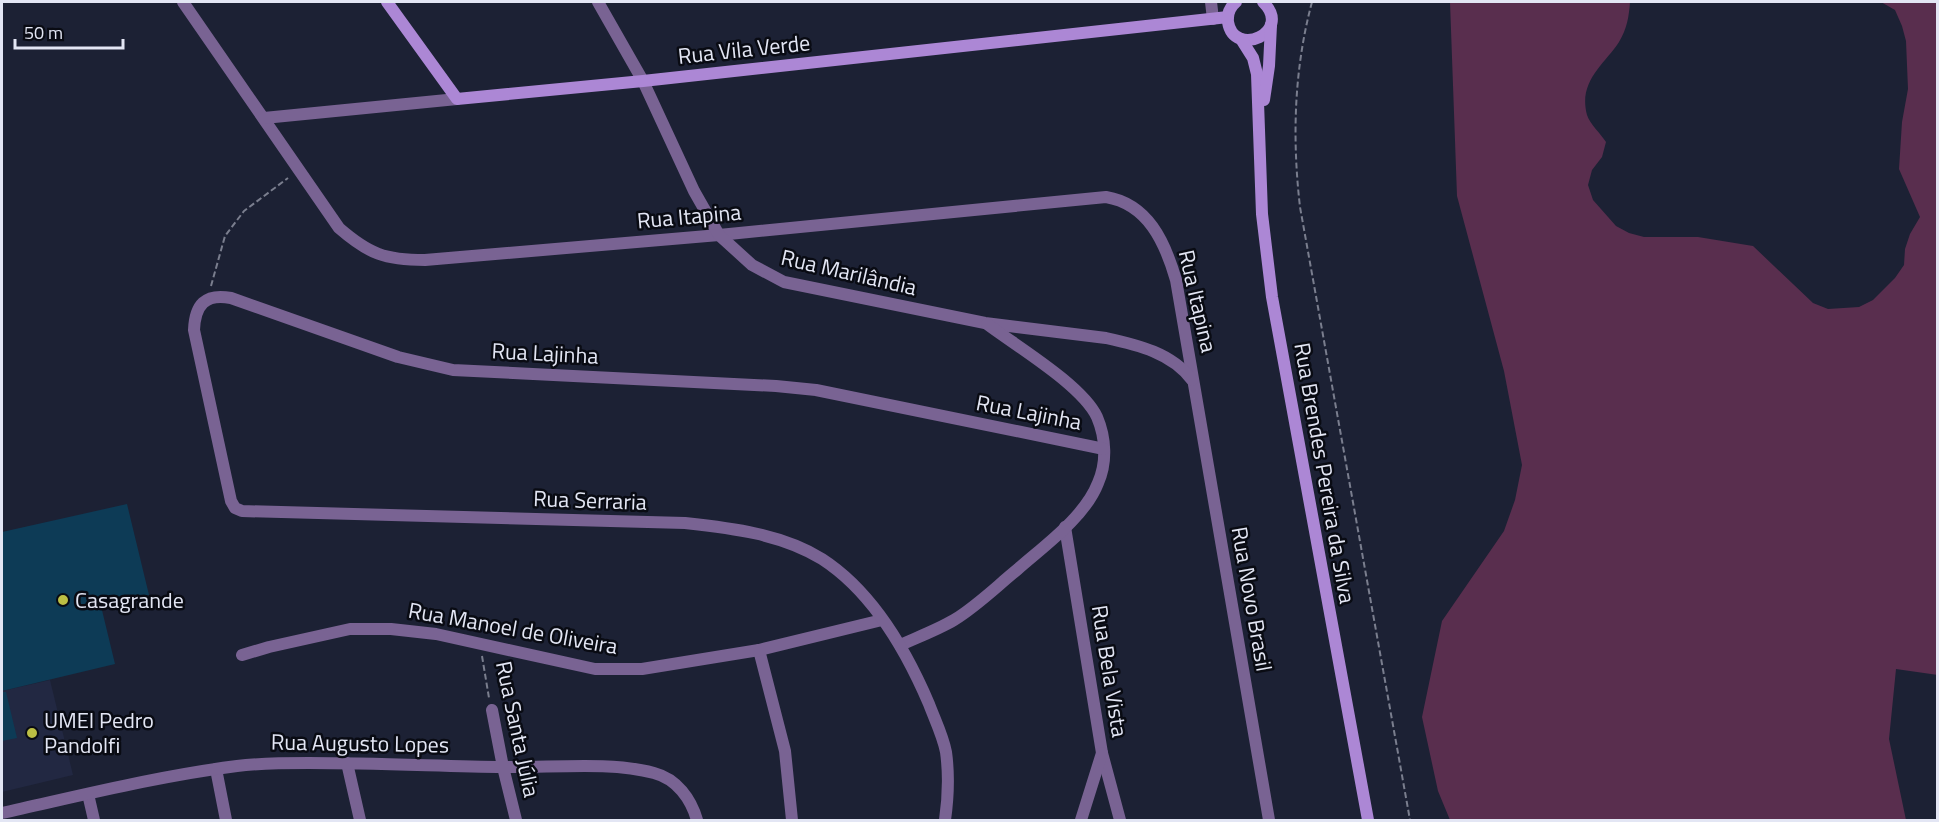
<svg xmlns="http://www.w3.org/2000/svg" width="1939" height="822" font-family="'Titillium Web',sans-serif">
	<rect width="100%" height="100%" fill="#1c2134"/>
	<path fill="#222842" d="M 50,680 L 73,775 L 2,792 L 2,691 Z"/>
	<path fill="#592e4e" d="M 1450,2 L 1630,2 C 1629,16 1627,29 1619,42 C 1604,65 1578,81 1587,115 C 1590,124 1601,134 1606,142 L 1602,157 L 1592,170 L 1588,185 L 1593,200 L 1616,226 L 1629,233 L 1644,237 L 1698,237 L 1753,246 L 1813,303 L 1828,309 L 1859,307 L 1873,300 L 1895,278 L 1904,265 L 1905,249 L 1910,234 L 1920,217 L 1899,169 L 1902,122 L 1908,89 L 1906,41 L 1902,26 L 1895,10 L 1881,2 L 1937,2 L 1938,675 L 1896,669 L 1889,739 L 1906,820 L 1450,820 L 1438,791 L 1422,717 L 1442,621 L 1504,531 L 1515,500 L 1522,465 L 1504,371 L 1457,196 Z"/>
	<g fill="#0d3b56">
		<path d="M 127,504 L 149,595 L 101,606 L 115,664 L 2,691 L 2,532 Z"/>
		<path d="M 2,692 L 6,692 L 17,738 L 2,741 Z"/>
	</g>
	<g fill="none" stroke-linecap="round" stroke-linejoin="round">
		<g stroke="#7a7e8e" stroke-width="2" stroke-dasharray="6 3" stroke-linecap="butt">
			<path d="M 1312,2 C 1294,69 1292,138 1300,207 L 1410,820"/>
			<path d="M 211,286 L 225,236 L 244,211 L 288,178"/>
			<path d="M 482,656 L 489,698"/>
		</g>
		<g stroke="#796393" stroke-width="12">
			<path d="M 183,2 L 339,228 C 369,254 385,260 425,260 L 719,235 L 1106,197 C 1148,204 1165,242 1176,280 L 1269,820"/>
			<path d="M 598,2 L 643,81 L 694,191 L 719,235 L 752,265 L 784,282 L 985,323 L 1106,338 C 1138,345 1172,353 1192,380"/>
			<path d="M 1211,2 L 1213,19"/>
			<path d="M 264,118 L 457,99"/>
			<path d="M 1065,527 L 1102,753 L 1120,820"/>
			<path d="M 900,645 C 918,637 937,630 954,620 C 977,606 997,586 1018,569 C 1044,546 1085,517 1098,483 C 1107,463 1106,438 1097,417 C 1082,385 1016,346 987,324"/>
			<path d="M 759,650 L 785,751 L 792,820"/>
			<path d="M 242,655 L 269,647 L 350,629 L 391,629 L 436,634 L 595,669 L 642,669 L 759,650 L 882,620"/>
			<path d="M 492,710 L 503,767 L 516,820"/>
			<path d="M 347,763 L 360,820"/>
			<path d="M 216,769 L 226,820"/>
			<path d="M 88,794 L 94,820"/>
			<path d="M 2,813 C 79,796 158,776 237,766 C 261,763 285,763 309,763 C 375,763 439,766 504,767 C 549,768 611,761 654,773 C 677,779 691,799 697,820"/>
			<path d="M 945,820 C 948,799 949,774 946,752 C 943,736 935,720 929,704 C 906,650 873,592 822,559 C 782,534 731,528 685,523 L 242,511 L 235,508 L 231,501 L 194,330 C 195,305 205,293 231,298 L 398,357 L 453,370 L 776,386 L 816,390 L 1104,449"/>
			<path d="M 1081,820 L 1102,753"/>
		</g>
		<g stroke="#ac87d5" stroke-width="12">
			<path d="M 387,2 L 457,99 L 643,81 L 1228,17"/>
			<path d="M 1236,2 C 1230,7 1227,13 1228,22 C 1234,59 1294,32 1263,2"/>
			<path d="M 1241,39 L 1253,58 L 1257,74 L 1262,214 L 1272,297 L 1368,820"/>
			<path d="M 1264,100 L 1269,66 L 1271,25"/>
		</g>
	</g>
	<g fill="#bcbf44" stroke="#090b13" stroke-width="2">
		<circle cx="63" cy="600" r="6"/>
		<circle cx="32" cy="733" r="6"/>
	</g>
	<g text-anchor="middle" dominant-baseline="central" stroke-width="5" stroke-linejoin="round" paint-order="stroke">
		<g font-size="22" fill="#e3e6f4" stroke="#090b13">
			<text transform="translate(744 49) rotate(-6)">Rua Vila Verde</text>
			<text transform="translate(689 216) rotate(-5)">Rua Itapina</text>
			<text transform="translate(849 272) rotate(13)">Rua Marilândia</text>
			<text transform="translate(1198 301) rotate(77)">Rua Itapina</text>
			<text transform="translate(545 353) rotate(3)">Rua Lajinha</text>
			<text transform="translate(1029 412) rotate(11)">Rua Lajinha</text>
			<text transform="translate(1325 473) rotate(80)">Rua Brendes Pereira da Silva</text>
			<text transform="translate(590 500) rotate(2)">Rua Serraria</text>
			<text transform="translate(1252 599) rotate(80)">Rua Novo Brasil</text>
			<text transform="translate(513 628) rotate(10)">Rua Manoel de Oliveira</text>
			<text transform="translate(1110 671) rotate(81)">Rua Bela Vista</text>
			<text transform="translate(518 729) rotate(78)">Rua Santa Júlia</text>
			<text transform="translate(360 743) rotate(1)">Rua Augusto Lopes</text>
		</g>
		<g font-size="22" fill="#e3e6f4" stroke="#090b13" text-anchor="start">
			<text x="75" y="600">Casagrande</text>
			<text x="44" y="720">UMEI Pedro<tspan x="44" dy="25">Pandolfi</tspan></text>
		</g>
	</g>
	<rect width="1939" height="822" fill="none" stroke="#e3e6f4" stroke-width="6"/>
	<path d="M15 39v9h108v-9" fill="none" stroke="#e3e6f4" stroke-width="3"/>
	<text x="24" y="39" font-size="18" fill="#e3e6f4" stroke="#090b13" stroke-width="4.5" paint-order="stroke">50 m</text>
</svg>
